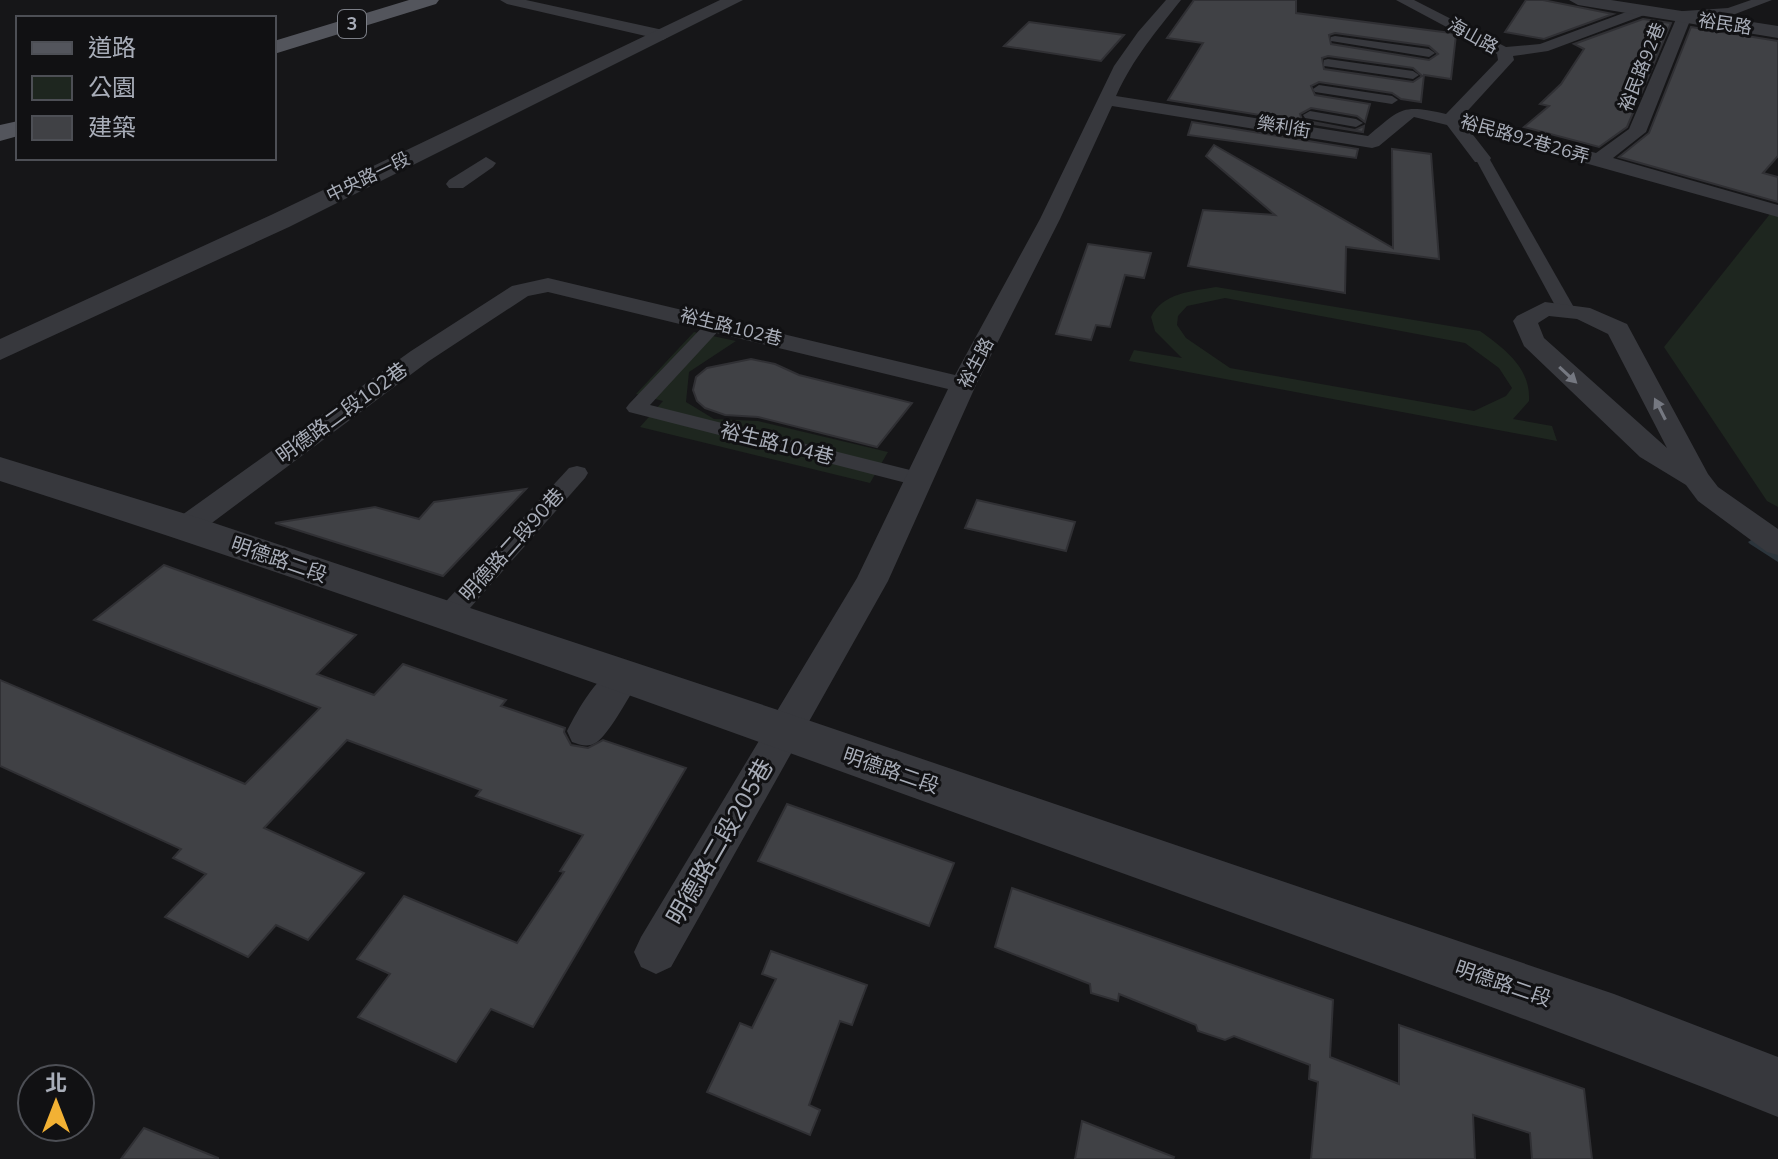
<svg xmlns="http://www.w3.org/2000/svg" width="1778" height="1159" font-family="'Nunito Sans','Noto Sans TC',sans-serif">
	<rect width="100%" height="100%" fill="#161618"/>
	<g fill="#1e261f" fill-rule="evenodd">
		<path d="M 1770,214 L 1778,216 L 1778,507 L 1767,501 L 1664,347 Z"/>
		<path d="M 1216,287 L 1480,331 C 1505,349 1531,368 1529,401 L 1513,419 L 1552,426 L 1557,441 L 1129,361 L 1134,350 L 1182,358 L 1155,331 L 1151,317 C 1162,293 1193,291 1216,287 ZM 1225,298 L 1465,343 L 1499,368 L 1512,388 L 1506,396 L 1474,411 L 1230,368 L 1186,338 L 1177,325 L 1178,316 L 1187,306 Z"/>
		<path d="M 694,332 L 736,341 L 689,372 L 686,402 L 714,419 L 758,421 L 888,452 L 870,483 L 640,427 L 663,401 L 636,394 Z"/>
	</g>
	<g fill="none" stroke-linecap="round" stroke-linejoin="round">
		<path fill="#2c353c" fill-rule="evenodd" d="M 1753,539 L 1778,553 L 1778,562 L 1750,544 L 1748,542 Z"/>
	</g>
	<g fill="#404145" stroke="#303034" stroke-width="2" fill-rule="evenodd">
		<path d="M 1194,0 L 1296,0 L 1296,13 L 1451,33 L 1456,35 L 1451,79 L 1424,75 L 1421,102 L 1401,99 L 1392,93 L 1319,82 L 1311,86 L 1315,95 L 1370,104 L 1365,122 L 1357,116 L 1311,108 L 1300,114 L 1302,120 L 1355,130 L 1364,126 L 1363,132 L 1168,100 L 1203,43 L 1167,38 ZM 1335,33 L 1429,46 L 1438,54 L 1429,60 L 1331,44 L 1329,35 ZM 1328,56 L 1413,68 L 1422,76 L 1413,82 L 1324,69 L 1322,58 Z"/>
		<path d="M 1526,0 L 1543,0 L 1613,14 L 1544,39 L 1505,32 Z"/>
		<path d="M 1643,19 L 1671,23 L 1627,127 L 1599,147 L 1524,127 L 1549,106 L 1540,104 L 1561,84 L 1584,49 L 1574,44 Z"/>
		<path d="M 1029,22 L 1124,35 L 1101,61 L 1004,46 Z"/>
		<path d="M 1691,27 L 1778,41 L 1778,156 L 1763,173 L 1778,177 L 1778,202 L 1619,157 L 1649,133 Z"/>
		<path d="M 1192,122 L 1358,149 L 1356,158 L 1188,135 Z"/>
		<path d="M 1214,145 L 1393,248 L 1392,149 L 1431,154 L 1439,259 L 1346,247 L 1345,293 L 1188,266 L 1203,210 L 1275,215 L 1206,156 Z"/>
		<path d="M 1088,244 L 1151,253 L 1144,278 L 1125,275 L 1110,327 L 1096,325 L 1091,340 L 1056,334 Z"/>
		<path d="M 751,359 L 775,364 L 799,375 L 912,403 L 877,447 L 758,417 L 725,415 L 705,408 L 697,401 L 693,390 L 696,377 L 707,368 Z"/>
		<path d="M 526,489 L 443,576 L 275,523 L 375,507 L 419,519 L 434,502 Z"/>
		<path d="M 977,500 L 1075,522 L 1066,551 L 965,528 Z"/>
		<path d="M 164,565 L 356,635 L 317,674 L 374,695 L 403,664 L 506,700 L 501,706 L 565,728 L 564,732 L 571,745 L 588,748 L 603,740 L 686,768 L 533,1027 L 491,1009 L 456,1062 L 358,1017 L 390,974 L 357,959 L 404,896 L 517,943 L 564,872 L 560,871 L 583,835 L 476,796 L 481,790 L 347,740 L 264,828 L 364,873 L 308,940 L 276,925 L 248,957 L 165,917 L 206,874 L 173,858 L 181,849 L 0,766 L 0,680 L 245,784 L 320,708 L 94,620 Z"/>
		<path d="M 787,804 L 954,863 L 929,926 L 758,861 Z"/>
		<path d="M 1012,888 L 1333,1000 L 1330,1057 L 1399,1084 L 1399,1025 L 1584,1089 L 1592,1159 L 1532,1159 L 1530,1133 L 1473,1115 L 1475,1159 L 1311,1159 L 1318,1082 L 1309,1079 L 1310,1065 L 1234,1036 L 1225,1040 L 1198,1031 L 1196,1025 L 1119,994 L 1118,1001 L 1091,993 L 1090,984 L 995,947 Z"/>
		<path d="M 771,951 L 867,985 L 852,1025 L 840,1021 L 809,1105 L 820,1110 L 810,1135 L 707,1092 L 740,1023 L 752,1028 L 776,979 L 762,974 Z"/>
		<path d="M 1082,1121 L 1174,1157 L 1173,1159 L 1075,1159 Z"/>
		<path d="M 144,1128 L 218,1158 L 218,1159 L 121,1159 Z"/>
	</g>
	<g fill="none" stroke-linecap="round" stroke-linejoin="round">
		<g fill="#37383d" fill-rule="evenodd">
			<path d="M 1335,36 L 1429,49 L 1435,53 L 1429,57 L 1331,41 L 1331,37 Z"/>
			<path d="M 1328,59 L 1413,71 L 1419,75 L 1413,79 L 1324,66 L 1324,60 Z"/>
			<path d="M 1319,85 L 1392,96 L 1398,100 L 1392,104 L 1315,92 L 1313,89 Z"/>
			<path d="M 1310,111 L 1356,119 L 1363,123 L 1356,127 L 1305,118 L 1303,115 Z"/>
			<path d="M 1482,154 L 1489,158 L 1576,311 L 1573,315 L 1561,315 L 1558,311 L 1475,158 Z"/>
			<path d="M 716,318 L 722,319 L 725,323 L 722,327 L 650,405 L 926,474 L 929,479 L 926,484 L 918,486 L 629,412 L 626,408 L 629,404 L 710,319 Z"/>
			<path d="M 577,466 L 585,468 L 588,473 L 585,478 L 455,625 L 446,627 L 437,625 L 434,618 L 437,611 L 569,468 Z"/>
		</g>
		<g fill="#37383d" fill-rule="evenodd">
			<path d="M 500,0 L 526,0 L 663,30 L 671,35 L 663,40 L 507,4 Z"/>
			<path d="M 1166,0 L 1181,0 C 1155,33 1134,57 1116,96 L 1368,136 C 1402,108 1401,104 1446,114 L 1498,60 L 1497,54 L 1396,0 L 1414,0 L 1506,47 L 1540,44 L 1637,8 L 1647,8 L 1647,14 L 1548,51 L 1513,56 L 1514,60 L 1461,118 L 1596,153 L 1629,129 L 1676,19 L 1669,18 L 1669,12 L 1728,8 L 1751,0 L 1772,0 L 1730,16 L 1691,18 L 1646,132 L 1613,158 L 1778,205 L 1778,217 L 1470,131 L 1491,158 L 1489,162 L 1475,162 L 1447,125 L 1414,117 L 1379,146 L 1372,148 L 1112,106 L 1060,219 L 976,385 L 888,581 L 671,967 L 656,974 L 641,967 L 634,952 L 641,937 L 857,578 L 948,389 L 548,292 L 528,296 L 429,361 L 197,534 L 186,538 L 175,534 L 171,527 L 175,520 L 411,351 L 512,286 L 548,278 L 955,375 L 1040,219 L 1114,66 L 1138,32 Z"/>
			<path d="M 486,157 L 496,163 L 493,167 L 463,188 L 449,188 L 446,184 L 449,180 Z"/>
			<path d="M 1545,302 L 1590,308 L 1627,324 L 1708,474 L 1718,487 L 1778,529 L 1778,555 L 1767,552 L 1698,501 L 1686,485 L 1640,457 L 1524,346 L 1513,321 L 1517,316 ZM 1549,316 L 1577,319 L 1608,334 L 1667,448 L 1544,338 L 1538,323 Z"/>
			<path d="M 622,664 L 634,668 L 640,678 C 632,692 609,734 597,742 C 588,748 581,745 572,742 L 567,731 C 578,709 599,672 622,664 Z"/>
		</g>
		<g fill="#37383d" fill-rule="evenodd">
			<path d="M 720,0 L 743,0 L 289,227 L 0,360 L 0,339 L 271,215 Z"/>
			<path d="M 1569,0 L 1611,0 L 1778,26 L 1778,38 L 1578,5 Z"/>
			<path d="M 0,457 L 199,518 L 784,712 L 1614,994 L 1778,1057 L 1778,1117 C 1528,1017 1274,928 1022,837 C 683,714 343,591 0,481 Z"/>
		</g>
		<g fill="#53555c" fill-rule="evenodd">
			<path d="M 409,0 L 439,0 L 436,4 L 274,54 L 274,41 Z"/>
			<path d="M 18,121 L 18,136 L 0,141 L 0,125 Z"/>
		</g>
	</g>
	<defs><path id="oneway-solid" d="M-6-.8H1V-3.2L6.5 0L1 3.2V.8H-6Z" transform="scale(2)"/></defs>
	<g fill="#757881">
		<use href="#oneway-solid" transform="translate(1568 375) rotate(43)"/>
		<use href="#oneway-solid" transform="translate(1660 409) rotate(-117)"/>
	</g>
	<g text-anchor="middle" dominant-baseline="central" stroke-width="6" stroke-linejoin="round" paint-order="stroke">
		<rect fill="#111113" stroke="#7b7e86" stroke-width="2" x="338" y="10" width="28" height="28" rx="6"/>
		<g font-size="18" font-weight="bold" fill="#a8adb8">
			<text x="352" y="24">3</text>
		</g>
		<g font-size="18" fill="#a8adb8" stroke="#111113">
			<text transform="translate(1725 24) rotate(9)">裕民路</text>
			<text transform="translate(1473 36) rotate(29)">海山路</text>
			<text transform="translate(1642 67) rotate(-68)">裕民路92巷</text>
			<text transform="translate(1284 127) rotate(10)">樂利街</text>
			<text transform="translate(1525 139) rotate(16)">裕民路92巷26弄</text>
			<text transform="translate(368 177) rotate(-26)">中央路一段</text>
			<text transform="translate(731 327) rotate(14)">裕生路102巷</text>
			<text transform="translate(976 363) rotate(-62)">裕生路</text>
		</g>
		<g font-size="20" fill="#a8adb8" stroke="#111113">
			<text transform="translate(342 413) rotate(-36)">明德路二段102巷</text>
			<text transform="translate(777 444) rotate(14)">裕生路104巷</text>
			<text transform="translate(512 545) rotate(-48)">明德路二段90巷</text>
			<text transform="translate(279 560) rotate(19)">明德路二段</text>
			<text transform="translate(891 771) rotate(19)">明德路二段</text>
			<text transform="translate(1503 984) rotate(19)">明德路二段</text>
		</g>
		<g font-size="24" fill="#a8adb8" stroke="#111113">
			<text transform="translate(720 842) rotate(-60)">明德路二段205巷</text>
		</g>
	</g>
	<rect x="16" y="16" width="260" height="144" fill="#111113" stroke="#4d4f55" stroke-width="2"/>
	<rect x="32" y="42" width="40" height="12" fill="#53555c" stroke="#4d4f55" stroke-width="2"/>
	<text x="88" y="56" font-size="24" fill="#a8adb8">道路</text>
	<rect x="32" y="76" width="40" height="24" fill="#1e261f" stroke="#4d4f55" stroke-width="2"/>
	<text x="88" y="96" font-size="24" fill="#a8adb8">公園</text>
	<rect x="32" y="116" width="40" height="24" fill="#404145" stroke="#4d4f55" stroke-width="2"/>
	<text x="88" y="136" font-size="24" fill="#a8adb8">建築</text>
	<g transform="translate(56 1103)"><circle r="38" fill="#111113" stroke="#4d4f55" stroke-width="2"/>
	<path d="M0-6L14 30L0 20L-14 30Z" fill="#f2b134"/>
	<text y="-12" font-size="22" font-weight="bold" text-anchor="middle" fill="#a8adb8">北</text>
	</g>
</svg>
